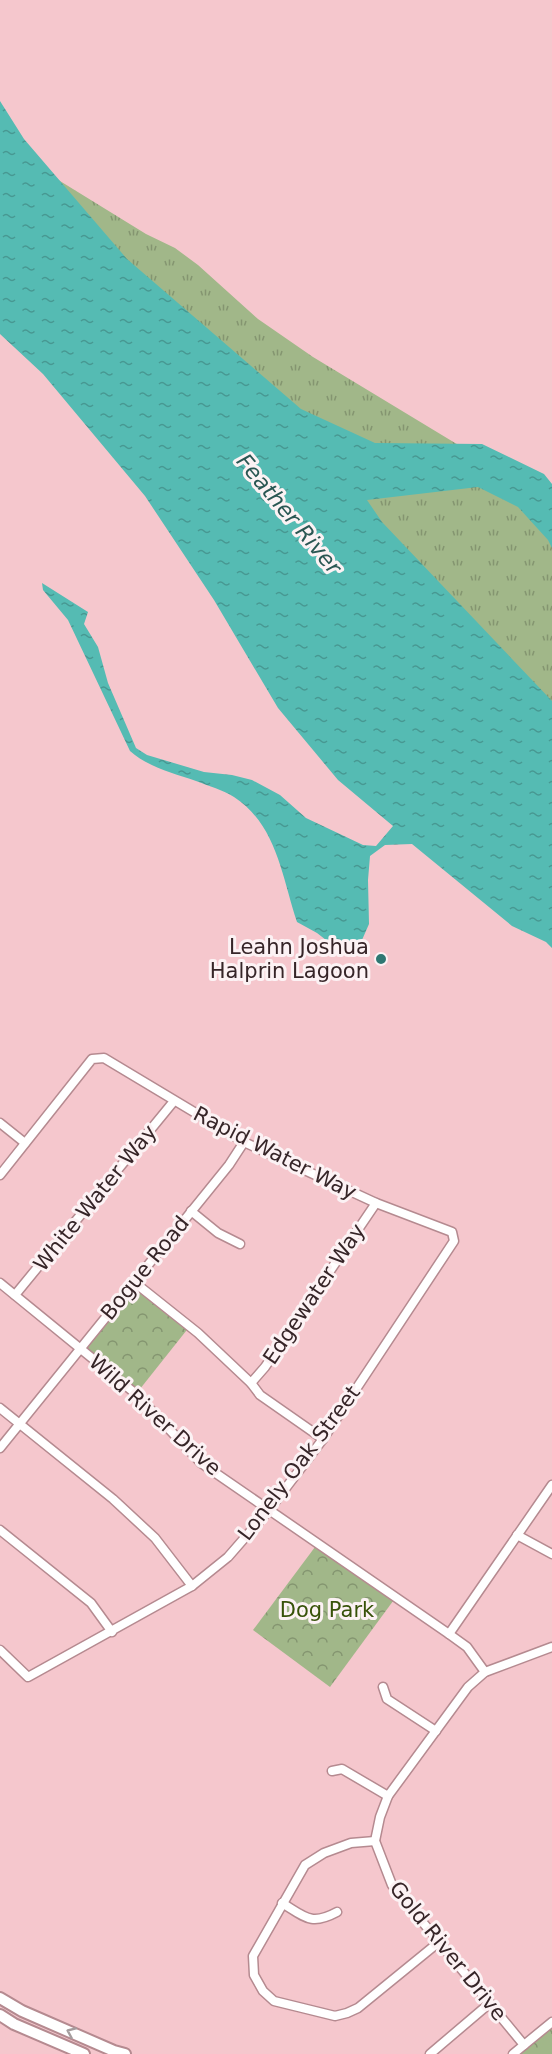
<svg xmlns="http://www.w3.org/2000/svg" width="552" height="2054" font-family="'DejaVu Sans',sans-serif">
	<defs>
		<pattern id="grass-tufts" width="24" height="20" patternUnits="userSpaceOnUse" patternTransform="scale(1.5)"><rect width="24" height="20" fill="#a1b789"/><path d="M3 7l-1-3M5 7V3M7 7l1-3M15 17l-1-3M17 17v-4M19 17l1-3" fill="none" stroke="#849570"/></pattern>
		<pattern id="park-crowns" width="20" height="18" patternUnits="userSpaceOnUse" patternTransform="scale(1.5)"><rect width="20" height="18" fill="#a1b789"/><path d="M2 6a3 3 0 1 1 6 0M12 15a3 3 0 1 1 6 0" fill="none" stroke="#849570"/></pattern>
		<pattern id="water-ripples" width="26" height="14" patternUnits="userSpaceOnUse" patternTransform="scale(1.5)"><rect width="26" height="14" fill="#55bbb3"/><path d="M2 4q2-2 4 0t4 0M15 11q2-2 4 0t4 0" fill="none" stroke="#479892"/></pattern>
	</defs>
	<rect width="100%" height="100%" fill="#f5c7cd"/>
	<path fill="url(#grass-tufts)" d="M 47,173 L 146,234 L 175,248 L 198,265 L 258,319 L 313,357 L 503,472 L 552,520 L 552,724 L 208,357 Z"/>
	<g fill="url(#park-crowns)">
		<path d="M 134,1282 L 190,1326 L 136,1394 L 80,1348 Z"/>
		<path d="M 318,1543 L 396,1597 L 330,1687 L 253,1630 Z"/>
		<path d="M 552,2023 L 552,2054 L 513,2054 Z"/>
	</g>
	<path fill="url(#water-ripples)" d="M 0,101 L 24,139 L 127,259 L 301,409 L 375,443 L 482,444 L 544,474 L 552,484 L 552,548 L 548,540 L 518,507 L 478,487 L 367,500 L 382,522 L 552,701 L 552,948 L 546,942 L 512,926 L 412,844 L 385,845 L 370,856 L 368,880 L 369,924 L 362,940 L 350,945 L 335,947 L 317,933 L 297,922 C 282,877 277,825 234,797 C 223,790 209,786 196,781 C 173,773 148,767 130,751 L 68,620 L 43,590 L 42,583 L 88,612 L 84,624 L 98,647 L 108,683 L 136,748 L 147,755 L 204,772 L 232,775 L 252,780 L 280,795 L 306,818 L 363,845 L 376,846 L 393,826 L 338,780 L 278,708 L 214,600 L 145,496 L 43,374 L 0,334 Z"/>
	<g fill="none" stroke-linecap="round" stroke-linejoin="round">
		<defs>
			<g id="minor">
				<path d="M 0,1123 L 25,1143"/>
				<path d="M 0,1175 L 92,1059 L 104,1058 L 244,1142 L 376,1203 L 452,1232 L 454,1241 L 323,1439 L 269,1510 L 228,1557 L 192,1586 L 28,1677 L 0,1650"/>
				<path d="M 191,1211 L 218,1233 L 240,1244"/>
				<path d="M 134,1282 L 198,1333 L 251,1383 L 260,1395 L 323,1439"/>
				<path d="M 0,1283 L 136,1394 L 201,1463 L 449,1634 L 467,1647 L 485,1672"/>
				<path d="M 15,1295 L 174,1101"/>
				<path d="M 251,1383 L 265,1367 L 376,1203"/>
				<path d="M 0,1408 L 113,1499 L 155,1538 L 192,1586"/>
				<path d="M 0,1448 L 229,1165 L 244,1142"/>
				<path d="M 0,1530 L 91,1603 L 112,1632"/>
				<path d="M 517,1535 L 552,1554"/>
				<path d="M 449,1634 L 552,1485"/>
				<path d="M 383,1687 L 387,1699 L 436,1731"/>
				<path d="M 332,1771 L 342,1769 L 388,1796"/>
				<path d="M 375,1841 L 351,1843 L 324,1853 L 305,1865 L 253,1956 L 254,1975 L 263,1991 L 274,2001 L 335,2016 L 347,2013 L 358,2008 L 439,1942"/>
				<path d="M 282,1903 C 305,1917 311,1926 337,1912"/>
				<path d="M 524,2045 L 392,1885 L 375,1841 L 380,1817 L 388,1796 L 468,1687 L 485,1672 L 552,1647"/>
				<path d="M 430,2054 L 490,2003"/>
				<path d="M 513,2054 L 552,2022"/>
			</g>
			<g id="tertiary">
				<path d="M 0,1998 L 22,2011 L 114,2051 L 125,2054"/>
				<path d="M 0,2015 L 14,2024 L 84,2054"/>
			</g>
		</defs>
		<use href="#minor" stroke="#b58a90" stroke-width="11"/>
		<use href="#tertiary" stroke="#b58a90" stroke-width="14"/>
		<use href="#minor" stroke="#fff" stroke-width="8"/>
		<use href="#tertiary" stroke="#fff" stroke-width="10"/>
	</g>
	<defs><path id="oneway-chevron" d="M-2-3.5L2.5 0L-2 3.5" fill="none" stroke-width="1.6" stroke-linecap="round" stroke-linejoin="round" transform="scale(1.5)"/></defs>
	<use stroke="#a59d9e" href="#oneway-chevron" transform="translate(71 2032) rotate(-156)"/>
	<circle fill="#2f7772" stroke="#fcf2f4" stroke-width="2" cx="381" cy="959" r="6"/>
	<g text-anchor="middle" dominant-baseline="central" stroke-width="6" stroke-linejoin="round" paint-order="stroke">
		<g font-size="21" fill="#362528" stroke="#fcf2f4" text-anchor="end">
			<text x="369" y="947">Leahn Joshua<tspan x="369" dy="24">Halprin Lagoon</tspan></text>
		</g>
		<g font-size="21" fill="#362528" stroke="#fcf2f4">
			<text transform="translate(275 1153) rotate(27)">Rapid Water Way</text>
			<text transform="translate(95 1198) rotate(-51)">White Water Way</text>
			<text transform="translate(145 1268) rotate(-51)">Bogue Road</text>
			<text transform="translate(314 1294) rotate(-56)">Edgewater Way</text>
			<text transform="translate(155 1415) rotate(42)">Wild River Drive</text>
			<text transform="translate(299 1463) rotate(-53)">Lonely Oak Street</text>
			<text transform="translate(448 1951) rotate(51)">Gold River Drive</text>
		</g>
		<g font-size="21" fill="#375209" stroke="#fcf2f4">
			<text x="327" y="1610">Dog Park</text>
		</g>
		<g font-size="22" font-style="italic" fill="#2a5753" stroke="#fcf2f4">
			<text transform="translate(289 514) rotate(50)">Feather River</text>
		</g>
	</g>
</svg>
